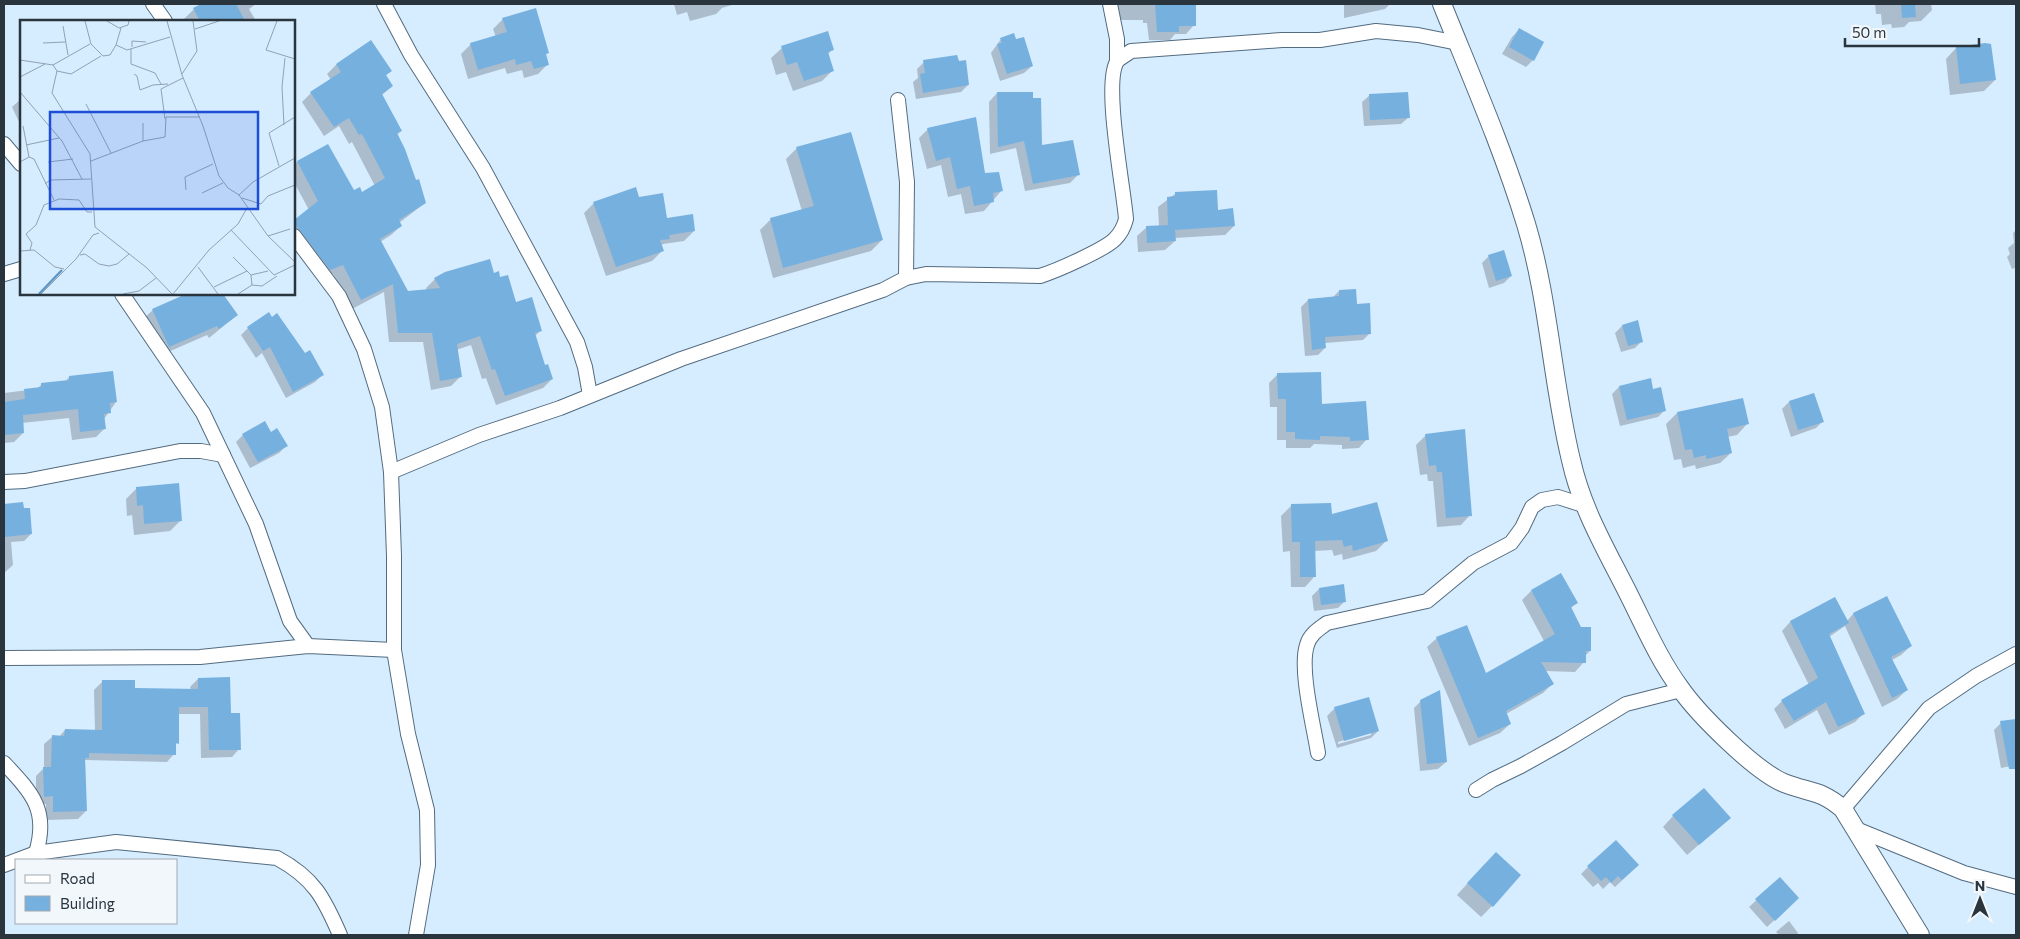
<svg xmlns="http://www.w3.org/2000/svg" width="2020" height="939" font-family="Commissioner,sans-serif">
	<rect width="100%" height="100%" fill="#d6ecff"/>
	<g fill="#0003" fill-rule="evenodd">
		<path d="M 204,4 L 256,4 L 249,9 L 256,21 L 185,21 L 184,19 L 194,9 Z"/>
		<path d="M 674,4 L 735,4 L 722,8 L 716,14 L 690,21 L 687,12 L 677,15 Z"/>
		<path d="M 1109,4 L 1196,4 L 1194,25 L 1186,34 L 1175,34 L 1170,40 L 1149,40 L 1147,23 L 1143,23 L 1143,20 L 1112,20 Z"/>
		<path d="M 1390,4 L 1385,9 L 1344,18 L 1344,4 Z"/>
		<path d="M 1875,4 L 1931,4 L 1932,10 L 1921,21 L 1909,22 L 1904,27 L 1892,28 L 1891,24 L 1882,25 L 1881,14 L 1876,14 Z"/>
		<path d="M 503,19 L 548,53 L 545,55 L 548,64 L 538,74 L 524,78 L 522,70 L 507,74 L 505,68 L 468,79 L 461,54 L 471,44 L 496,37 L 493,29 Z"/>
		<path d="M 1519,30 L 1533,60 L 1526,67 L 1502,54 L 1512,37 Z"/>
		<path d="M 1001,39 L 1015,41 L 1032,66 L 1024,73 L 1000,81 L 991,53 Z"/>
		<path d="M 371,42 L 391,71 L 385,76 L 392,86 L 381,96 L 401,131 L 397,135 L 425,203 L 399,223 L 401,226 L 391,235 L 380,242 L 408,293 L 427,291 L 426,288 L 435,279 L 493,274 L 499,279 L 515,304 L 540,331 L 534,337 L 545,366 L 552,379 L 543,388 L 496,405 L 486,378 L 482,379 L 471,345 L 456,350 L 460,377 L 451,386 L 431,390 L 423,342 L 389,342 L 384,292 L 352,309 L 333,274 L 320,279 L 294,244 L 294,222 L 309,210 L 294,182 L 294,166 L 297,162 L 328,145 L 354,192 L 362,193 L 375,186 L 352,142 L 349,144 L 339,126 L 324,136 L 302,102 L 311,93 L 331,80 L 327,74 L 336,65 Z"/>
		<path d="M 782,48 L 833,49 L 827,55 L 833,70 L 822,81 L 793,91 L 786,72 L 776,75 L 771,58 Z"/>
		<path d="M 1956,48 L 1995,80 L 1984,91 L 1950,95 L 1946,59 Z"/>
		<path d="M 924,62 L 968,85 L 961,92 L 916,99 L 913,82 L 918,78 L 917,69 Z"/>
		<path d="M 997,93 L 1041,147 L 1078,175 L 1070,183 L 1025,191 L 1016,148 L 990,154 L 989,102 Z"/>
		<path d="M 1370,95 L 1409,117 L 1401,124 L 1364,126 L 1362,102 Z"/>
		<path d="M 21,99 L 21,126 L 12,107 Z"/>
		<path d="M 928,129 L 1002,190 L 984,211 L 965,214 L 961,194 L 948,197 L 941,165 L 927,169 L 919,138 Z"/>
		<path d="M 797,148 L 882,240 L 871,251 L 773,278 L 760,230 L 771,219 L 802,211 L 786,159 Z"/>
		<path d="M 1175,194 L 1217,212 L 1234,226 L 1225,235 L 1174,238 L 1175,241 L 1165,250 L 1138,252 L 1137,236 L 1147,227 L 1159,226 L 1158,207 Z"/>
		<path d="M 594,203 L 666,219 L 694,231 L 684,241 L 663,244 L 661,246 L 662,251 L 652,261 L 606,276 L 584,213 Z"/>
		<path d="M 2016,230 L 2016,271 L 2015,268 L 2012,269 L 2007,257 L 2010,254 L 2008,248 L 2014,243 L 2013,233 Z"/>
		<path d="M 1489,256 L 1511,276 L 1504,283 L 1489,288 L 1482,263 Z"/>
		<path d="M 1339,291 L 1356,305 L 1370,333 L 1363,340 L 1325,343 L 1325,348 L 1318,355 L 1305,356 L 1301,307 L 1308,300 L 1332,298 Z"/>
		<path d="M 210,294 L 221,294 L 237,315 L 209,338 L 207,335 L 159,356 L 143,319 L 153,310 L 187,310 Z"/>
		<path d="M 1622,326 L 1642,341 L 1635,348 L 1621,352 L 1615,333 Z"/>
		<path d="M 248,328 L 305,354 L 322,375 L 315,382 L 286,398 L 262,353 L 256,358 L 241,335 Z"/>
		<path d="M 1278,374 L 1321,406 L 1367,439 L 1359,448 L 1342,449 L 1342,445 L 1314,444 L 1310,448 L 1286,448 L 1286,440 L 1277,440 L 1277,407 L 1270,407 L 1269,383 Z"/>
		<path d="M 69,377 L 116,402 L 104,419 L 105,428 L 96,437 L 72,440 L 69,418 L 22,423 L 23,433 L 14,442 L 4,443 L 4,393 L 37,389 L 41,385 L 65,382 Z"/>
		<path d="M 1619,387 L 1665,410 L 1658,417 L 1620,426 L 1612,394 Z"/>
		<path d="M 1814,394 L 1823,421 L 1816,428 L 1791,437 L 1782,409 L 1789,402 Z"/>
		<path d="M 1742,399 L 1747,424 L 1737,435 L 1727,437 L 1731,453 L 1720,463 L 1696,469 L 1695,465 L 1683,468 L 1681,459 L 1674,460 L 1666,424 L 1677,413 Z"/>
		<path d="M 243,435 L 286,446 L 279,453 L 250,468 L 236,442 Z"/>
		<path d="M 1426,435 L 1470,515 L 1461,525 L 1437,527 L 1433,481 L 1428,481 L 1427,474 L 1420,475 L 1416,445 Z"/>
		<path d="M 137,488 L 181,520 L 170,531 L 134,535 L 132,515 L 127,516 L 126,499 Z"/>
		<path d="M 22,503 L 31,534 L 24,541 L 11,542 L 13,565 L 4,573 L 4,505 Z"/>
		<path d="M 1292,505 L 1331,516 L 1386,541 L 1376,551 L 1343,560 L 1342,554 L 1334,556 L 1332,550 L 1314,551 L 1315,576 L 1305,587 L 1291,587 L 1290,551 L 1283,552 L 1281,516 Z"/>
		<path d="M 1319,589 L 1345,601 L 1338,608 L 1314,611 L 1312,596 Z"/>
		<path d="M 1531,591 L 1576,603 L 1570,609 L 1590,651 L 1584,657 L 1584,662 L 1575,672 L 1545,671 L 1552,684 L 1543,693 L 1506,714 L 1510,724 L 1500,733 L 1469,746 L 1427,647 L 1437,638 L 1485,675 L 1544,641 L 1522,600 Z"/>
		<path d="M 1834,598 L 1847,621 L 1853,614 L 1886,598 L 1911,646 L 1901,655 L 1892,660 L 1907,690 L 1897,699 L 1882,707 L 1845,626 L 1829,637 L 1864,713 L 1855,722 L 1829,735 L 1817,710 L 1785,729 L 1774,709 L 1782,701 L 1809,685 L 1782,631 L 1790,622 Z"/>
		<path d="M 198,679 L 230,715 L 239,749 L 232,757 L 201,758 L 200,714 L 178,714 L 177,743 L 174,746 L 174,754 L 167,762 L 85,760 L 86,811 L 78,819 L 46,820 L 46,804 L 36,804 L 36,776 L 44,768 L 44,744 L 52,737 L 59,737 L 65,730 L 95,731 L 94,690 L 102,682 L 134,689 L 191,690 L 190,687 Z"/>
		<path d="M 1368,699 L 1378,731 L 1371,738 L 1337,748 L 1327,716 L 1334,709 ZM 1371,732 L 1371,735 L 1338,744 L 1338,742 Z"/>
		<path d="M 1421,701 L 1446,762 L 1438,769 L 1420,771 L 1414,708 Z"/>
		<path d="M 2016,720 L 2016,765 L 2001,768 L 1994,730 L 2001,723 Z"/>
		<path d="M 1673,816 L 1718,828 L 1687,855 L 1663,827 Z"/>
		<path d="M 1485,864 L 1492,906 L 1481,917 L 1457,895 Z"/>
		<path d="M 1588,867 L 1631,872 L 1615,887 L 1610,882 L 1603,889 L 1598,883 L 1593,887 L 1581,874 Z"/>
		<path d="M 1779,879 L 1791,905 L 1767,927 L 1749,907 Z"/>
		<path d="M 1789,921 L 1798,933 L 1796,935 L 1779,935 L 1776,932 Z"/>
	</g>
	<g fill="#76b0df">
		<path d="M 201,4 L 236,4 L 245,21 L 200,21 L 193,8 Z"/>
		<path d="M 1155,4 L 1196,4 L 1196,26 L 1179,26 L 1179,32 L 1157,32 Z"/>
		<path d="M 1901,4 L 1915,4 L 1916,17 L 1902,18 Z"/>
		<path d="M 536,8 L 549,53 L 546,54 L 549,65 L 534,69 L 531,61 L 516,65 L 515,59 L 478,70 L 470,43 L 507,32 L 502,18 Z"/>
		<path d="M 1519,28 L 1544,42 L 1534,61 L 1509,47 Z"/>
		<path d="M 828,31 L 834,50 L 828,52 L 834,71 L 804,81 L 797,62 L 787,65 L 781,46 Z"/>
		<path d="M 1014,33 L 1016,39 L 1024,37 L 1033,66 L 1007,74 L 997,44 L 1002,43 L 1000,38 Z"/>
		<path d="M 371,40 L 392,71 L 386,75 L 393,86 L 382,94 L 402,131 L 397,133 L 405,149 L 416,180 L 419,179 L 426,203 L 399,220 L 402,226 L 380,239 L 408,291 L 440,288 L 434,278 L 445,272 L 490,259 L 494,273 L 499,271 L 500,277 L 508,275 L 516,302 L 532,297 L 542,331 L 535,333 L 545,365 L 548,364 L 553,379 L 505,396 L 495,369 L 492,370 L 480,336 L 457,344 L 462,377 L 440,381 L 432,333 L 398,333 L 393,284 L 361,300 L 343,265 L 330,270 L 294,223 L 294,220 L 318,201 L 297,161 L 328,144 L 354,190 L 360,187 L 362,192 L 385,178 L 362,134 L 359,135 L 349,118 L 334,127 L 310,92 L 341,72 L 336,64 Z"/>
		<path d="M 1985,43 L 1991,44 L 1996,80 L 1960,84 L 1956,47 Z"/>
		<path d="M 957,55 L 959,61 L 966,60 L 969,85 L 923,93 L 920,74 L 925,73 L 923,60 Z"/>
		<path d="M 997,92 L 1033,92 L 1033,98 L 1041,98 L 1042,145 L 1073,140 L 1080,175 L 1033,184 L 1024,141 L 998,147 Z"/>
		<path d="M 1408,92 L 1410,118 L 1370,120 L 1369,94 Z"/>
		<path d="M 976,117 L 985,173 L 999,172 L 1003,191 L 993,193 L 994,202 L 974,206 L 970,186 L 957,189 L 950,157 L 936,161 L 927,128 Z"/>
		<path d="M 851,132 L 883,240 L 783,268 L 770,218 L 814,206 L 796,147 Z"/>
		<path d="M 636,187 L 639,197 L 663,193 L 667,218 L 693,214 L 695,231 L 669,235 L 670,239 L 660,240 L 664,251 L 616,267 L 593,202 Z"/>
		<path d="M 1217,190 L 1218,210 L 1233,208 L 1235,226 L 1175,230 L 1176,241 L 1147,243 L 1146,226 L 1168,225 L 1167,197 L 1175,196 L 1175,192 Z"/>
		<path d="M 1504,250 L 1512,276 L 1496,281 L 1488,255 Z"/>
		<path d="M 1356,289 L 1357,304 L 1370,303 L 1371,334 L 1325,337 L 1326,348 L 1312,350 L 1308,299 L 1339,296 L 1339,290 Z"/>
		<path d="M 186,294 L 223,294 L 238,315 L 219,329 L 217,326 L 169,347 L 152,309 Z"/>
		<path d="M 269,312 L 272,317 L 277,313 L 305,353 L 310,350 L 324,375 L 293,392 L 270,347 L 263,351 L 247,327 Z"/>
		<path d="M 1638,320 L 1643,342 L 1628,346 L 1622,325 Z"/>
		<path d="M 113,371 L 117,402 L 110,403 L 111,413 L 104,414 L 106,429 L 80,432 L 78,409 L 23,415 L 24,433 L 4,435 L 4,402 L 25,399 L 24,389 L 41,387 L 41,383 L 69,380 L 69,376 Z"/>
		<path d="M 1321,372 L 1322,404 L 1366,401 L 1369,440 L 1350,441 L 1350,437 L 1320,436 L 1320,440 L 1295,439 L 1295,432 L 1286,432 L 1286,399 L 1278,399 L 1277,373 Z"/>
		<path d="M 1651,378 L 1653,389 L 1661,387 L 1666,411 L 1627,420 L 1619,386 Z"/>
		<path d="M 1814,393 L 1824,422 L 1798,430 L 1789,401 Z"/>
		<path d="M 1743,398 L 1749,424 L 1727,429 L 1732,453 L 1706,459 L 1706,455 L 1694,458 L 1692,449 L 1685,450 L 1677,412 Z"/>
		<path d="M 265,421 L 271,432 L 277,428 L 288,446 L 258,462 L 242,434 Z"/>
		<path d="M 1465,429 L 1472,516 L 1446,518 L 1442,472 L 1437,472 L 1436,465 L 1429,466 L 1425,434 Z"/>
		<path d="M 179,483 L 182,521 L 144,524 L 143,505 L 137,506 L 136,487 Z"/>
		<path d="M 23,502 L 24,508 L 30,508 L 32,534 L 4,537 L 4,504 Z"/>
		<path d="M 1377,502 L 1388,541 L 1353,551 L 1352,545 L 1344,547 L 1342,540 L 1315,541 L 1316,577 L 1300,577 L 1300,542 L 1292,542 L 1291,504 L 1331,503 L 1332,514 Z"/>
		<path d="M 1561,573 L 1578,603 L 1571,607 L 1581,627 L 1591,627 L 1591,651 L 1586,651 L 1586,663 L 1541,662 L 1554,684 L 1506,711 L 1511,724 L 1478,738 L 1436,637 L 1467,625 L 1486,673 L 1555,634 L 1531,590 Z"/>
		<path d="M 1344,584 L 1346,602 L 1321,605 L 1319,588 Z"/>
		<path d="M 1887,596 L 1912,646 L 1891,657 L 1908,690 L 1892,698 L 1853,613 Z"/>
		<path d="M 1835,597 L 1849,623 L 1829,634 L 1865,714 L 1838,727 L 1826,702 L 1794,721 L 1781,700 L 1818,678 L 1790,621 Z"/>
		<path d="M 230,677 L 231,713 L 240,713 L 241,750 L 209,750 L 208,707 L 179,707 L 179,744 L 176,743 L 176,755 L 89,753 L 89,758 L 85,758 L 87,811 L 53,812 L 53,796 L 44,797 L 43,767 L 51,767 L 52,735 L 64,736 L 65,729 L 102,730 L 102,680 L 135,680 L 135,688 L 198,689 L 198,678 Z"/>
		<path d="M 1440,690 L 1447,762 L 1427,764 L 1420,700 Z"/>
		<path d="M 1369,697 L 1379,731 L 1344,741 L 1334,707 Z"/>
		<path d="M 2016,719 L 2016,769 L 2009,769 L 2000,721 Z"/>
		<path d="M 1704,788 L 1731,818 L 1699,845 L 1672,815 Z"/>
		<path d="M 1616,840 L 1639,865 L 1622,880 L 1618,876 L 1611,883 L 1606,877 L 1601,881 L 1587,866 Z"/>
		<path d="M 1496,852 L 1521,875 L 1493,907 L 1467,883 Z"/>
		<path d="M 1780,877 L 1799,898 L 1775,921 L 1755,899 Z"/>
	</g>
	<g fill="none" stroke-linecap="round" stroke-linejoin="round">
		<defs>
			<g id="minor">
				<path d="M 153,4 L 165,21"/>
				<path d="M 384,4 L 411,55 L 483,168 L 577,342 L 585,367 L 590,395"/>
				<path d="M 1110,4 L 1117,39 L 1117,61"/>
				<path d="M 898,100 L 907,182 L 906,278"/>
				<path d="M 4,144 L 21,164"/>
				<path d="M 294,236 L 339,296 L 364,349 L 382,407 L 391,472 L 394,556 L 394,650 L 408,734 L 427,810 L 428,865 L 416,935"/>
				<path d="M 4,274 L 21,269"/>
				<path d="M 122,294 L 203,413 L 256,524 L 290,621 L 308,646"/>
				<path d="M 391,472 L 479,435 L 560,408 L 681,359 L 883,290 L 906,278 L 926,274 L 1040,276 C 1056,271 1104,250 1115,239 C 1121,233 1124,227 1126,219 C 1124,190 1102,80 1118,60 C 1122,57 1127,54 1131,51 L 1282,40 L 1320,40 L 1376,31 L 1418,35 L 1458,43"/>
				<path d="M 4,482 L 25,481 L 180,451 L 201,451 L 223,455"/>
				<path d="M 4,658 L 200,657 L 308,646 L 394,650"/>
				<path d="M 1318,753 C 1314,727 1299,669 1307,645 C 1310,634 1319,629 1327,623 L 1427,601 L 1473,563 L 1511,543 L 1522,528 L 1532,507 L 1542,500 L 1558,497 L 1583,505"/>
				<path d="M 4,763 C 32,793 49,810 36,853"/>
				<path d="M 1476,790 L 1492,780 L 1521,766 L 1562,743 L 1626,704 L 1681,690"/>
				<path d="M 1843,809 L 1929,708 L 1976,676 L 2016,654"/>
				<path d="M 1856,829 L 1964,873 L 2016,887"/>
				<path d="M 4,865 L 36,853 L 116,842 L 277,858 C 314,878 324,898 340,935"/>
			</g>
			<path id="tertiary" d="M 1442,4 C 1471,76 1503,149 1526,224 C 1549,300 1552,382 1571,460 C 1582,510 1607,551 1630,597 C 1645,627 1660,661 1680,688 C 1698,714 1755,771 1784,783 C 1809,793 1820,789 1843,809 L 1920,935"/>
		</defs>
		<use href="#minor" stroke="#536b7f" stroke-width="16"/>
		<use href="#tertiary" stroke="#536b7f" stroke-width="20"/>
		<use href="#minor" stroke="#fff" stroke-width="14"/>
		<use href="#tertiary" stroke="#fff" stroke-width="18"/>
	</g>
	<g transform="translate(20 20)">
		<rect width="275" height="275" fill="#d6ecff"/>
		<path fill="none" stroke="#5d97c5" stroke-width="2.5" d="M 19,274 L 42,250"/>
		<path fill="none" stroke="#91a2b1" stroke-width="1" d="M 65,1 L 71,24 L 83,36 L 90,35 L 96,25 L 101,8M 87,1 L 99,8 L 108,5 L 109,1M 147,1 L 162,55 L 183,106 L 199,156 L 208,168 L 219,175 L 248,216 L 275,242M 257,1 L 246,30 L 275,39M 43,6 L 48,35M 175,9 L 199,1M 23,23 L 45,22M 96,25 L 107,30 L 150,17M 112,27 L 112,21 L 126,22M 111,29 L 111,44 L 135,53 L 141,64M 0,40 L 33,45 L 37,51 L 32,73 L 70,134 L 75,207 L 127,248 L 152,274M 33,45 L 70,24M 37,51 L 51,54 L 81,36M 114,54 L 117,56 L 120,70 L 133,65 L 148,64M 162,54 L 177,31 L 173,1M 0,57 L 25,44M 0,72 L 42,121 L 62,159M 66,84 L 91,133M 145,99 L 141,69 L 163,58M 123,103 L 123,121M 264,105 L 262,67 L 265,38M 3,106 L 9,137M 6,125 L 39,118M 71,141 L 123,121 L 145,117 L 146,97 L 180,97M 0,142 L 9,137 L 14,139 L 34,180M 28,142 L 53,139M 259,146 L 249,113 L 275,97M 25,164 L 30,160 L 71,159M 166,170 L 165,157 L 193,144M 182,173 L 203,163M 219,175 L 233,162 L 275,138M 222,178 L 241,184 L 248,176 L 275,165M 211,210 L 254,255 L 275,245M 248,216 L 270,209M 10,230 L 12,223 L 6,214 L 16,205 L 24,185 L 39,179 L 59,180 L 67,192 L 72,192M 0,231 L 14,230 L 35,247 L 44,249M 60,235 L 65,234 L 79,244 L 89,246 L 97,244 L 109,234M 213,237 L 231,255M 178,247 L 198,274M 232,265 L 242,266 L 257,256M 194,267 L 227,251M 21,274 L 56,239 L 73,215 L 79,213M 103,274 L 119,271 L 136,258M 153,274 L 189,230 L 218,204 L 227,188M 218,274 L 232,265 L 231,255 L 248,251"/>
		<path fill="#1d4ed8" fill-opacity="0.15" stroke="#1d4ed8" stroke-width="2.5" d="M 30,92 L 238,92 L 238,189 L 30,189 Z"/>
		<rect width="275" height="275" fill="none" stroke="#29343d" stroke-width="2.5"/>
	</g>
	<rect width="2020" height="939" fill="none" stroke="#29343d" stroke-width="10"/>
	<rect x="15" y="859" width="162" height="65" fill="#f2f7fc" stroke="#a2a9b0"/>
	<rect x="25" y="875" width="25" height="8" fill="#ffffff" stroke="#a2a9b0"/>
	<text x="60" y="884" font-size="15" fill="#29343d">Road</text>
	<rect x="25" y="896" width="25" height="15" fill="#76b0df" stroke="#a2a9b0"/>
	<text x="60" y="909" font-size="15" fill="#29343d">Building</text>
	<g transform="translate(1980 899)" stroke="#f2f7fc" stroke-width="4" paint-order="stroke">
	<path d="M0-4L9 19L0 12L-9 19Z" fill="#29343d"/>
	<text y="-8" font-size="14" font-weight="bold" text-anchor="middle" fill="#29343d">N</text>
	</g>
	<path d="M1845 38v8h134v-8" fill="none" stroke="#29343d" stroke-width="2.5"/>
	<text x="1852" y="38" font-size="15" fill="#29343d" stroke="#f2f7fc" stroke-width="4" paint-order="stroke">50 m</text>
</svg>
